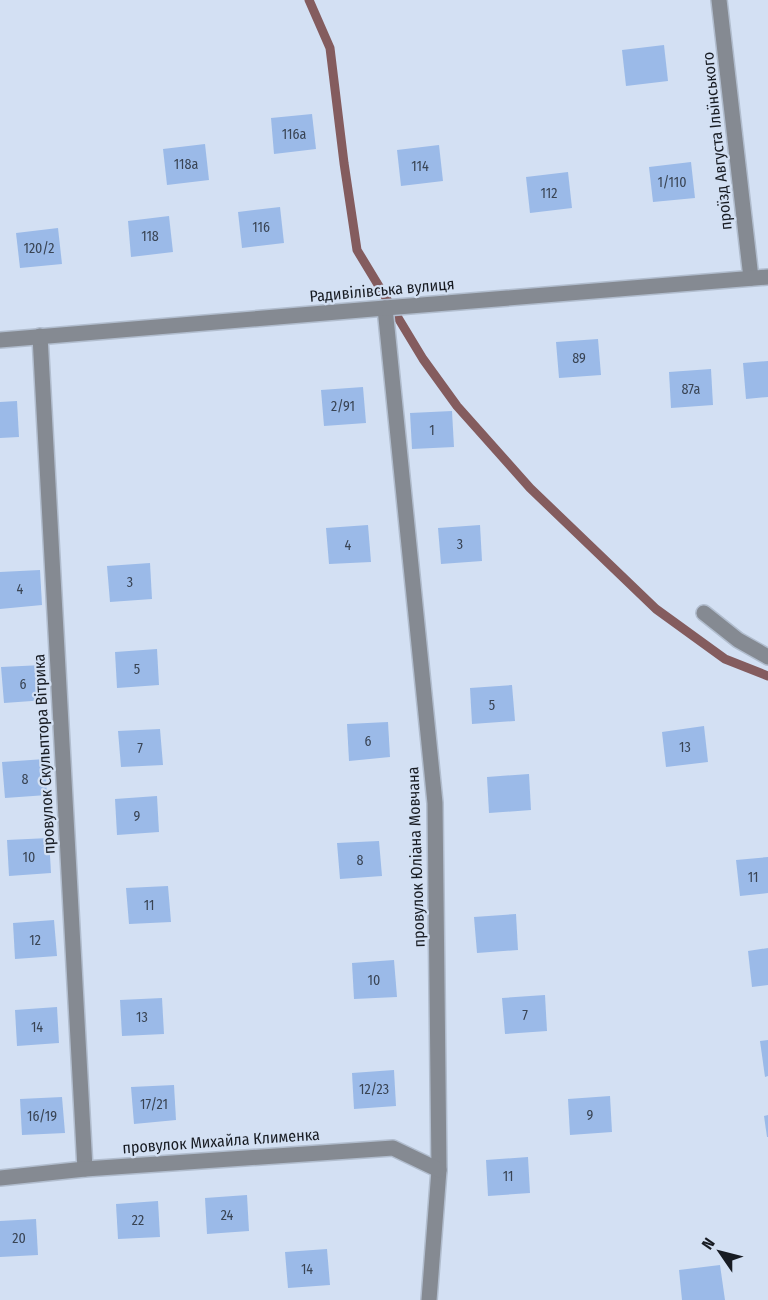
<svg xmlns="http://www.w3.org/2000/svg" width="768" height="1300" font-family="'Fira Sans Condensed',sans-serif">
	<rect width="100%" height="100%" fill="#d3e0f3"/>
	<g fill="none" stroke-linecap="round" stroke-linejoin="round">
		<path stroke="#845c5e" stroke-width="9" d="M 309,0 L 330,48 L 344,163 L 357,250 L 423,359 L 457,406 L 530,488 L 656,609 L 725,659 L 768,676"/>
	</g>
	<g fill="#9bbae8">
		<path d="M 664,45 L 668,81 L 626,86 L 622,50 Z"/>
		<path d="M 312,114 L 316,149 L 274,154 L 271,118 Z"/>
		<path d="M 205,144 L 209,180 L 167,185 L 163,149 Z"/>
		<path d="M 439,145 L 443,181 L 401,186 L 397,150 Z"/>
		<path d="M 691,162 L 695,198 L 653,202 L 649,167 Z"/>
		<path d="M 568,172 L 572,208 L 530,213 L 526,177 Z"/>
		<path d="M 280,207 L 284,243 L 242,248 L 238,212 Z"/>
		<path d="M 169,216 L 173,252 L 131,257 L 128,221 Z"/>
		<path d="M 58,228 L 62,264 L 20,268 L 16,233 Z"/>
		<path d="M 598,339 L 601,375 L 559,378 L 556,342 Z"/>
		<path d="M 768,361 L 768,397 L 746,399 L 743,363 Z"/>
		<path d="M 711,369 L 713,405 L 671,408 L 669,372 Z"/>
		<path d="M 363,387 L 366,423 L 324,426 L 321,390 Z"/>
		<path d="M 17,401 L 19,437 L 0,438 L 0,402 Z"/>
		<path d="M 452,411 L 454,447 L 412,449 L 410,413 Z"/>
		<path d="M 368,525 L 371,562 L 329,564 L 326,528 Z"/>
		<path d="M 480,525 L 482,561 L 441,564 L 438,528 Z"/>
		<path d="M 150,563 L 152,599 L 110,602 L 107,566 Z"/>
		<path d="M 40,570 L 42,605 L 0,609 L 0,572 Z"/>
		<path d="M 157,649 L 159,685 L 117,688 L 115,652 Z"/>
		<path d="M 43,665 L 46,700 L 4,703 L 1,667 Z"/>
		<path d="M 512,685 L 515,721 L 472,724 L 470,688 Z"/>
		<path d="M 388,722 L 390,757 L 349,761 L 347,724 Z"/>
		<path d="M 704,726 L 708,762 L 666,767 L 662,732 Z"/>
		<path d="M 160,729 L 163,765 L 121,767 L 118,731 Z"/>
		<path d="M 45,759 L 47,795 L 5,798 L 2,762 Z"/>
		<path d="M 529,774 L 531,810 L 489,813 L 487,777 Z"/>
		<path d="M 157,796 L 159,832 L 117,835 L 115,799 Z"/>
		<path d="M 49,838 L 51,873 L 9,876 L 7,840 Z"/>
		<path d="M 379,841 L 382,876 L 340,879 L 337,843 Z"/>
		<path d="M 768,857 L 768,893 L 740,896 L 736,860 Z"/>
		<path d="M 168,886 L 171,922 L 129,924 L 126,888 Z"/>
		<path d="M 516,914 L 518,950 L 477,953 L 474,917 Z"/>
		<path d="M 54,920 L 57,956 L 15,959 L 13,923 Z"/>
		<path d="M 768,948 L 768,985 L 752,987 L 748,951 Z"/>
		<path d="M 394,960 L 397,997 L 354,999 L 352,963 Z"/>
		<path d="M 545,995 L 547,1031 L 505,1034 L 502,998 Z"/>
		<path d="M 162,998 L 164,1034 L 122,1036 L 120,1000 Z"/>
		<path d="M 57,1007 L 59,1043 L 17,1046 L 15,1010 Z"/>
		<path d="M 768,1040 L 768,1076 L 765,1077 L 760,1041 Z"/>
		<path d="M 394,1070 L 396,1106 L 354,1109 L 352,1073 Z"/>
		<path d="M 174,1085 L 176,1120 L 134,1124 L 131,1087 Z"/>
		<path d="M 610,1096 L 612,1132 L 570,1135 L 568,1099 Z"/>
		<path d="M 62,1097 L 65,1133 L 22,1135 L 20,1099 Z"/>
		<path d="M 768,1115 L 768,1137 L 767,1137 L 764,1116 Z"/>
		<path d="M 528,1157 L 530,1193 L 488,1196 L 486,1160 Z"/>
		<path d="M 247,1195 L 249,1231 L 207,1234 L 205,1198 Z"/>
		<path d="M 158,1201 L 160,1237 L 118,1239 L 116,1204 Z"/>
		<path d="M 36,1219 L 38,1255 L 0,1257 L 0,1221 Z"/>
		<path d="M 327,1249 L 330,1285 L 288,1288 L 285,1252 Z"/>
		<path d="M 720,1265 L 725,1300 L 682,1300 L 679,1270 Z"/>
	</g>
	<g fill="none" stroke-linecap="round" stroke-linejoin="round">
		<defs>
			<g id="street">
				<path d="M 719,0 L 751,278"/>
				<path d="M 385,308 L 435,803 L 439,1170 L 429,1300"/>
				<path d="M 40,336 L 85,1169"/>
				<path d="M 0,340 L 385,308 L 768,277"/>
				<path d="M 704,613 L 738,640 L 768,657"/>
				<path d="M 0,1178 L 85,1169 L 393,1148 L 439,1170"/>
			</g>
		</defs>
		<use href="#street" stroke="#b1bdce" stroke-width="18"/>
		<use href="#street" stroke="#858a92" stroke-width="15"/>
	</g>
	<g text-anchor="middle" dominant-baseline="central" stroke-width="4.5" stroke-linejoin="round" paint-order="stroke">
		<g font-size="14" fill="#394454">
			<text x="294" y="134">116а</text>
			<text x="186" y="164">118а</text>
			<text x="420" y="166">114</text>
			<text x="672" y="182">1/110</text>
			<text x="549" y="193">112</text>
			<text x="261" y="227">116</text>
			<text x="150" y="236">118</text>
			<text x="39" y="248">120/2</text>
			<text x="579" y="358">89</text>
			<text x="691" y="389">87а</text>
			<text x="343" y="406">2/91</text>
			<text x="432" y="430">1</text>
			<text x="460" y="544">3</text>
			<text x="348" y="545">4</text>
			<text x="130" y="582">3</text>
			<text x="20" y="589">4</text>
			<text x="137" y="669">5</text>
			<text x="23" y="684">6</text>
			<text x="492" y="705">5</text>
			<text x="368" y="741">6</text>
			<text x="685" y="747">13</text>
			<text x="140" y="748">7</text>
			<text x="25" y="779">8</text>
			<text x="137" y="816">9</text>
			<text x="29" y="857">10</text>
			<text x="360" y="860">8</text>
			<text x="753" y="877">11</text>
			<text x="149" y="905">11</text>
			<text x="35" y="940">12</text>
			<text x="374" y="980">10</text>
			<text x="525" y="1015">7</text>
			<text x="142" y="1017">13</text>
			<text x="37" y="1027">14</text>
			<text x="374" y="1089">12/23</text>
			<text x="154" y="1104">17/21</text>
			<text x="590" y="1115">9</text>
			<text x="42" y="1116">16/19</text>
			<text x="508" y="1176">11</text>
			<text x="227" y="1215">24</text>
			<text x="138" y="1220">22</text>
			<text x="19" y="1238">20</text>
			<text x="307" y="1269">14</text>
		</g>
		<g font-size="16" fill="#181c23" stroke="#d3e0f3">
			<text transform="translate(717 141) rotate(-96)">проїзд Августа Ільїнського</text>
			<text transform="translate(382 290) rotate(-5)">Радивілівська вулиця</text>
			<text transform="translate(44 754) rotate(-93)">провулок Скульптора Вітрика</text>
			<text transform="translate(416 857) rotate(-92)">провулок Юліана Мовчана</text>
			<text transform="translate(221 1141) rotate(-4)">провулок Михайла Клименка</text>
		</g>
	</g>
	<g transform="translate(720 1252) rotate(305)" stroke="#d3e0f3" stroke-width="4.5" paint-order="stroke">
	<path d="M0-4.5L10 22L0 15L-10 22Z" fill="#181c23"/>
	<text y="-9" font-size="16" font-weight="bold" text-anchor="middle" fill="#181c23">N</text>
	</g>
</svg>
